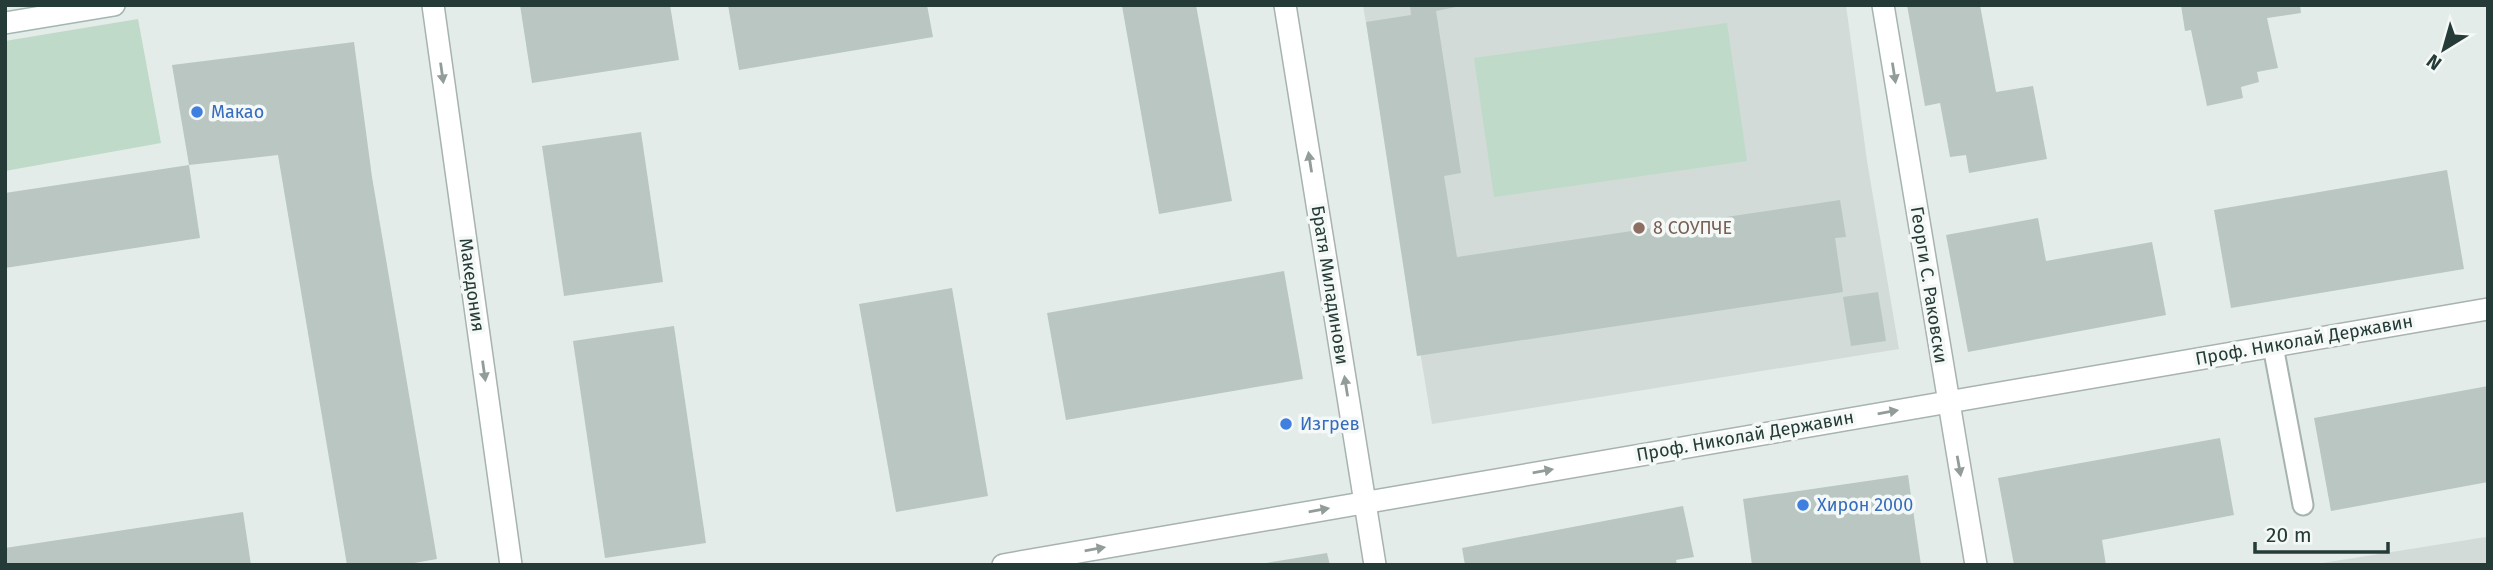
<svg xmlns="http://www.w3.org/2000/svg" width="2493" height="570" font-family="'Fira Sans',sans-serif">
	<rect width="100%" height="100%" fill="#e4ece9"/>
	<g fill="#d2dbd8">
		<path d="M 1363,5 L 1846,5 L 1867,161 L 1899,349 L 1432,424 Z"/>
		<path d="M 2486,537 L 2488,565 L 2310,565 Z"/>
	</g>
	<g fill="#bfdac8">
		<path d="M 138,19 L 161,143 L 5,171 L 5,41 Z"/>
		<path d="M 1727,23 L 1747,161 L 1494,197 L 1474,58 Z"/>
	</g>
	<g fill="#b9c6c2">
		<path d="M 520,5 L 670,5 L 679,60 L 532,83 Z"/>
		<path d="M 728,5 L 927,5 L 933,37 L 739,70 Z"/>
		<path d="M 1196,5 L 1232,201 L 1159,214 L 1122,6 Z"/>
		<path d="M 1410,5 L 1466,5 L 1436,11 L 1461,173 L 1444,176 L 1457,257 L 1840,200 L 1846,237 L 1835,238 L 1843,292 L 1417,356 L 1366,22 L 1411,15 Z"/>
		<path d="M 1907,5 L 1980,5 L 1996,92 L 2033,86 L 2047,159 L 1969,173 L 1966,155 L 1950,157 L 1940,103 L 1925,106 Z"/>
		<path d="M 2181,5 L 2300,5 L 2301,13 L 2267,18 L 2278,68 L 2257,72 L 2259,82 L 2241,87 L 2243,98 L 2207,106 L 2191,30 L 2185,31 Z"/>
		<path d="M 354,42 L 372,177 L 437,559 L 403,565 L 347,565 L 278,155 L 189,165 L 172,65 Z"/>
		<path d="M 641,132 L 663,282 L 564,296 L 542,146 Z"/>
		<path d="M 189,165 L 200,238 L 5,268 L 5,193 Z"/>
		<path d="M 2447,170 L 2464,269 L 2231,308 L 2214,210 Z"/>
		<path d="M 2038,218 L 2046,261 L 2152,242 L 2166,315 L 1968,352 L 1946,235 Z"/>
		<path d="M 1284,271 L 1303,379 L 1066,420 L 1047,313 Z"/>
		<path d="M 952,288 L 988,496 L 896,512 L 859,304 Z"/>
		<path d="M 1878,292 L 1886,341 L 1851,346 L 1843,297 Z"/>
		<path d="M 674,326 L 706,543 L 605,558 L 573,341 Z"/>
		<path d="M 2488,386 L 2488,482 L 2331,511 L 2314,418 Z"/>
		<path d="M 2220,438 L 2234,515 L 2102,540 L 2106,565 L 2014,565 L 1998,478 Z"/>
		<path d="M 1908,475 L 1921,565 L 1752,565 L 1743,499 Z"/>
		<path d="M 1683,506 L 1694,557 L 1676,560 L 1677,565 L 1465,565 L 1462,548 Z"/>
		<path d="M 243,512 L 251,565 L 5,565 L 5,548 Z"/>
		<path d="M 1327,553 L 1330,565 L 1266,565 L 1266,563 Z"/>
	</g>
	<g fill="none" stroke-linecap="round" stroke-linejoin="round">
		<defs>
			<path id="lane" d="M 2273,346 L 2303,505"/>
			<g id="street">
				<path d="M 433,5 L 511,565"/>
				<path d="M 1285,5 L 1375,565"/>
				<path d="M 1883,5 L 1976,565"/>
				<path d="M 1003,565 L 2488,309"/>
			</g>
			<path id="secondary" d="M 5,23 L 114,5"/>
		</defs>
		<use href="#lane" stroke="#a7b3b0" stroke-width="23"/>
		<use href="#street" stroke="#a7b3b0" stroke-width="24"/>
		<use href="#secondary" stroke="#a3b6b1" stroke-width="24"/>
		<use href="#lane" stroke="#fff" stroke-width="19"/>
		<use href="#street" stroke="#fff" stroke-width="21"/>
		<use href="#secondary" stroke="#fff" stroke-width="21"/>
	</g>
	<defs><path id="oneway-solid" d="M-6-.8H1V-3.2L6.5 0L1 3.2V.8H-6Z" transform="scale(1.75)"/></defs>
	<g fill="#929d9b">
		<use href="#oneway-solid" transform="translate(442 73) rotate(82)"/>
		<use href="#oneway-solid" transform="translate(1894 73) rotate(81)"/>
		<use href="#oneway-solid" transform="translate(1310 162) rotate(-99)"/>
		<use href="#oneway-solid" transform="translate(484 371) rotate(82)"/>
		<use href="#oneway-solid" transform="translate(1346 386) rotate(-99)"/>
		<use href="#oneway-solid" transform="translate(1888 412) rotate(-10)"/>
		<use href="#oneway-solid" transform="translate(1959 466) rotate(80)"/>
		<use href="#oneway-solid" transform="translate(1543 471) rotate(-10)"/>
		<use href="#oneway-solid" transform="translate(1319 510) rotate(-10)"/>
		<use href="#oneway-solid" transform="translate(1095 549) rotate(-10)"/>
	</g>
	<g fill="#3f7fe0" stroke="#f4f8f6" stroke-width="2.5">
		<circle cx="197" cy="112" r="7"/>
		<circle cx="1286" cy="424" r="7"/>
		<circle cx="1803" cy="505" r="7"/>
	</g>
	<circle fill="#8d6e63" stroke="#f4f8f6" stroke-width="2.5" cx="1639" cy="228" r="7"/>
	<g text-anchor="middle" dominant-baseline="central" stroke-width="7" stroke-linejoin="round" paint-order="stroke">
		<g font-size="18" fill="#366cbe" stroke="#f4f8f6" text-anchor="start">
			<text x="211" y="112">Макао</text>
			<text x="1300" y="424">Изгрев</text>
			<text x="1817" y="505">Хирон 2000</text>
		</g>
		<g font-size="18" fill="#785e54" stroke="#f4f8f6" text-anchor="start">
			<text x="1653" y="228">8 СОУПЧЕ</text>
		</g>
		<g font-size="18" fill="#253b37" stroke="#f4f8f6">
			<text transform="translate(472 285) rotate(82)">Македония</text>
			<text transform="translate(1330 285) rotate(81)">Братя Миладинови</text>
			<text transform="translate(1929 285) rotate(81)">Георги С. Раковски</text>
			<text transform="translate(2304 340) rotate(-10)">Проф. Николай Державин</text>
			<text transform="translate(1745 436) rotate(-10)">Проф. Николай Державин</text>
		</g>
	</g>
	<rect width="2493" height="570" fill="none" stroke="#253b37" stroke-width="14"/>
	<g transform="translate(2444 49) rotate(217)" stroke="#f4f8f6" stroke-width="5" paint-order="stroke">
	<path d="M0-5L12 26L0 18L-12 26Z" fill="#253b37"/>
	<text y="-10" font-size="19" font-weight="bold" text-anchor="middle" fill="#253b37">N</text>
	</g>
	<path d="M2255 542v10h133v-10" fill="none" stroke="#253b37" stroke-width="3.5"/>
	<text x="2266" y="542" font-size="21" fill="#253b37" stroke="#f4f8f6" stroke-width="5" paint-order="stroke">20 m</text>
</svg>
